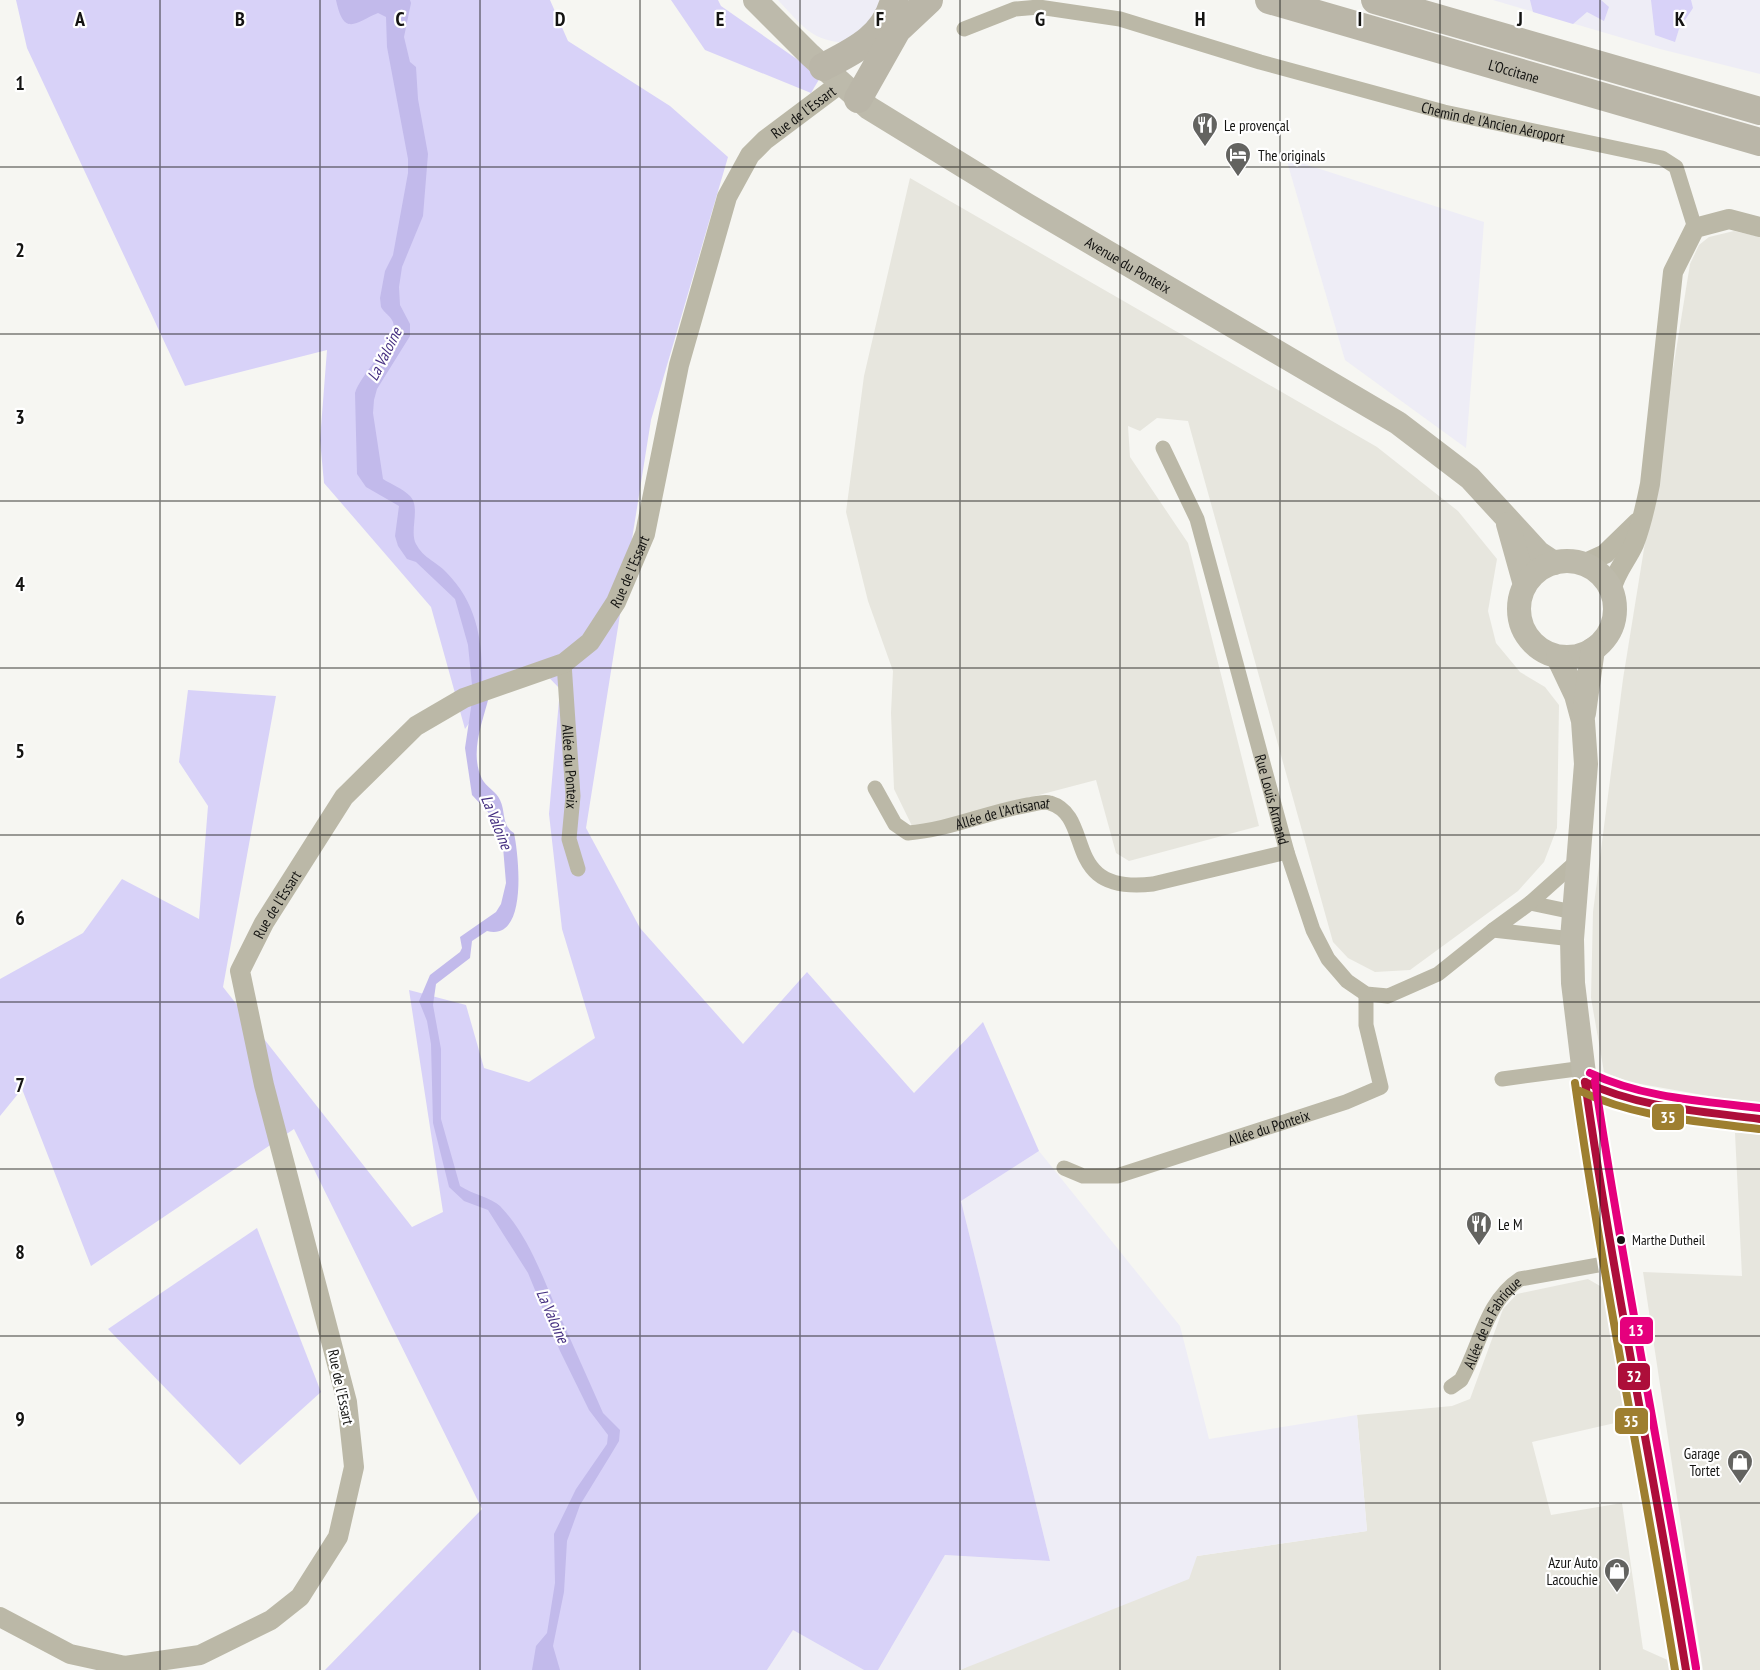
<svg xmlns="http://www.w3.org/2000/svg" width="1760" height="1670" font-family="'PT Sans Narrow',sans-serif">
	<rect width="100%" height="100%" fill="#f6f6f2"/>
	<g fill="#e7e6de">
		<path d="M 910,178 L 1377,447 L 1458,511 L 1497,559 L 1488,611 L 1496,643 L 1520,672 L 1545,687 L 1559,705 L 1557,828 L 1544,862 L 1518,891 L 1410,970 L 1375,972 L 1348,958 L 1333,942 L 1188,421 L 1157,418 L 1140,431 L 1128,426 L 1130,457 L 1188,543 L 1259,826 L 1129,861 L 1116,853 L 1096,780 L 913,828 L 894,789 L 891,713 L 893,671 L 868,601 L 846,512 L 864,376 Z"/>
		<path d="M 1734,231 L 1760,237 L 1760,1105 L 1629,1082 L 1604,1072 L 1591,998 L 1593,912 L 1623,679 L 1690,264 L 1699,245 L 1709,237 Z"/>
		<path d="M 1735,1133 L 1760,1133 L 1760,1670 L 1703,1670 L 1643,1272 L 1742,1276 Z"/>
		<path d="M 1588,1279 L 1607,1290 L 1628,1420 L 1532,1442 L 1551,1515 L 1622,1503 L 1643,1649 L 1672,1662 L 1674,1670 L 960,1670 L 1197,1556 L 1367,1531 L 1357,1415 L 1452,1406 L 1470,1399 L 1503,1309 L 1517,1294 Z"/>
	</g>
	<g fill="#eeedf6">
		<path d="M 778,0 L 886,0 L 858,42 C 815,45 806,30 778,0 Z"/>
		<path d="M 1493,0 L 1760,0 L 1760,74 L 1660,49 Z"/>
		<path d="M 1286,158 L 1484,222 L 1466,448 L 1345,360 Z"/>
		<path d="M 1039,1151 L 1180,1326 L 1209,1439 L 1357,1415 L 1367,1531 L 1197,1556 L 1189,1579 L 960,1670 L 878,1670 L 945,1555 L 1050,1561 L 961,1201 Z"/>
		<path d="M 793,1630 L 864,1670 L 767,1670 Z"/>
	</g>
	<g fill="#d8d2f8">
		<path d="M 16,0 L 550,0 L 568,41 L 670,106 L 728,157 L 651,420 L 586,828 L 640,928 L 743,1044 L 807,972 L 914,1093 L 983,1022 L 1039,1151 L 961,1201 L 1050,1561 L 945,1555 L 878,1670 L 864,1670 L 793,1630 L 767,1670 L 325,1670 L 482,1509 L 294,1129 L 91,1266 L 22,1089 L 0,1116 L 0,979 L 83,933 L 122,879 L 199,919 L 208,806 L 179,762 L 188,690 L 276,696 L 223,987 L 412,1227 L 443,1212 L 409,990 L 466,1005 L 484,1068 L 529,1082 L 595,1038 L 562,929 L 549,814 L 560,689 L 535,663 L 502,676 L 465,729 L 431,607 L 324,483 L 320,440 L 327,350 L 185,386 L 27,48 Z"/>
		<path d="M 671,0 L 718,0 L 721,6 L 821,76 L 811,93 L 705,50 Z"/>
		<path d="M 1530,0 L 1601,0 L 1609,7 L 1604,21 L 1587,12 L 1573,24 L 1533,12 Z"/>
		<path d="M 1651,0 L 1691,0 L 1693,8 L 1679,29 L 1675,42 L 1655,35 Z"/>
		<path d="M 257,1228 L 321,1392 L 240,1465 L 108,1329 Z"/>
	</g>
	<g fill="#c2baeb">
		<path d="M 336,0 L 410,0 L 411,3 L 404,37 L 410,62 L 416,67 L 418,99 L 428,154 L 423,216 L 402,267 L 399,287 L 400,305 L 410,324 L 410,336 L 377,389 L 374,400 L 373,413 L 383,479 C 391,484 403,489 410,496 C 421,507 409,531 416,544 C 423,558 437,562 446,572 C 478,604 483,643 482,686 L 465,688 L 472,685 L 468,645 L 455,599 L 416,562 L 407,559 L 398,546 L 395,536 L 399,506 L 366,487 L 357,474 L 355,393 C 360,374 399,339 393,322 C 391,316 384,313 381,307 L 380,298 L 385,271 L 393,255 L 408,173 L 408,159 L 387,47 L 386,17 L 378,13 C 357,21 344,39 336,0 Z"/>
		<path d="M 489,696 C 483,722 469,752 482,779 C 486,787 497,792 500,800 C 506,812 501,825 514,833 C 519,857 528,942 487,931 L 472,941 L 470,958 L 436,984 L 433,1005 L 441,1049 L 441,1119 L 460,1186 C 472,1194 492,1198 500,1206 C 526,1233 540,1270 554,1303 C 571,1340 587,1377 603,1413 L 620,1430 L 619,1441 L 610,1456 L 580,1505 L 567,1541 L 564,1592 L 553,1646 L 560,1670 L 532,1670 L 536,1646 L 547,1633 L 555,1583 L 554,1534 L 576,1489 L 607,1444 L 608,1435 L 589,1410 L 560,1351 L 528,1273 L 488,1210 L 464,1201 L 449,1187 L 433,1123 L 431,1044 L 427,1021 L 419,1001 L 430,975 L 460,952 L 462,948 L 460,937 L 496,912 L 501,904 L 506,883 L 503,847 L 488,812 L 472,795 L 465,748 L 472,701 Z"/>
	</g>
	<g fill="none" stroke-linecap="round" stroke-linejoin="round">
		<g stroke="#bbb8a7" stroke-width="15">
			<path id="s1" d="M 964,29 L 1015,9 L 1039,7 L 1120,19 L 1260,62 L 1444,112 L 1662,158 L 1676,167 L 1695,228"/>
			<path id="s2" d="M 1163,448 L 1197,519 L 1287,852 L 1313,930 L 1328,959 L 1347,981 L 1366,994 L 1388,996 L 1438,974 L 1493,930"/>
			<path id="s3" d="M 564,663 L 573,796 L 569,839 L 578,869"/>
			<path id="s4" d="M 875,788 L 895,824 L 908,833 C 948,830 988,812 1028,805 C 1035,804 1044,801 1050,803 C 1096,817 1059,895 1153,884 L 1287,852"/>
			<path d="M 1530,903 L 1573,912"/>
			<path d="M 1572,939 L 1493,930 L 1530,903 L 1577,861"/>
			<path d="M 1502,1079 L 1584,1068"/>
			<path d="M 1585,1082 C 1632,1109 1706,1111 1760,1119"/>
			<path id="s5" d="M 1064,1168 L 1083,1176 L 1117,1176 L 1346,1102 L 1381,1087 L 1366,1025 L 1366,994"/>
			<path id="s6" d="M 1451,1387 L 1461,1380 C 1480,1346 1486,1301 1520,1279 L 1615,1262"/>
		</g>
		<g stroke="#bbb8a7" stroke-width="20">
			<path d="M 1583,564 L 1605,554 L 1638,522"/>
			<path d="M 1611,591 C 1615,572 1627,560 1634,544 C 1642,524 1646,504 1650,484 L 1673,272 L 1695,228 L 1729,219 L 1760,227"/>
			<path id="s7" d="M 0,1617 L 70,1654 L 125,1666 L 200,1655 L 271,1620 L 300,1597 L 338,1537 L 354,1467 L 347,1402 L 264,1085 L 240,971 L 264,923 L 344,797 L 416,726 L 464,698 L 564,663 L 590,642 L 616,602 L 645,534 L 679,365 L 727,197 L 750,155 L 765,140 L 841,83"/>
		</g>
		<g stroke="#bdbaab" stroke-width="24">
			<path id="s8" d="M 755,0 L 810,55 L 869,108 L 1027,205 L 1398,423 L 1470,478 L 1539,553 L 1554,563"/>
			<path d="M 1508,524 L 1525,585"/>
			<circle cx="1567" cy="609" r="48"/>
			<path d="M 1558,657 L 1576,695 L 1583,721 L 1586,764 L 1572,939 L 1573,983 L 1585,1082 L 1599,1180 L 1660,1511 L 1686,1670"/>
			<path d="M 1584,713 L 1593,649"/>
		</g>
		<g stroke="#bab6a8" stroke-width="28">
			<path id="s9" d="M 1269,0 L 1760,142"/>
			<path d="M 1375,0 L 1760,111"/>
			<path d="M 823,67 C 854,51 885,37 894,0"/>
			<path d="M 858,99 L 897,30 L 929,0"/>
		</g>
		<defs>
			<g id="bus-1">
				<path d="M 1585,1082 C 1613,1279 1654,1474 1686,1670"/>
				<path d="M 1585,1082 C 1640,1108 1700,1111 1760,1119"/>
			</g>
			<g id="bus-2">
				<path d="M 1575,1083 C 1603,1280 1643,1474 1675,1670"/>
				<path d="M 1580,1091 C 1637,1118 1698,1121 1759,1129"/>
			</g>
			<g id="bus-3">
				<path d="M 1590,1073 C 1643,1098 1702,1101 1760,1108"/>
				<path d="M 1595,1081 C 1624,1277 1664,1472 1696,1668"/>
			</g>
		</defs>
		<use href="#bus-1" stroke="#fff" stroke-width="12"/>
		<use href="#bus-2" stroke="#fff" stroke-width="12"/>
		<use href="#bus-3" stroke="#fff" stroke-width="12"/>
		<use href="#bus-1" stroke="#ad0e3a" stroke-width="8"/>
		<use href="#bus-2" stroke="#9e7f30" stroke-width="8"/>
		<use href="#bus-3" stroke="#e5007d" stroke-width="8"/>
	</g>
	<path fill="none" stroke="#141412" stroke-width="1.5" stroke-opacity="0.55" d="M 160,0 L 160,1670M 320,0 L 320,1670M 480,0 L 480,1670M 640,0 L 640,1670M 800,0 L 800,1670M 960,0 L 960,1670M 1120,0 L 1120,1670M 1280,0 L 1280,1670M 1440,0 L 1440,1670M 1600,0 L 1600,1670M 0,167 L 1760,167M 0,334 L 1760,334M 0,501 L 1760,501M 0,668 L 1760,668M 0,835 L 1760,835M 0,1002 L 1760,1002M 0,1169 L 1760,1169M 0,1336 L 1760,1336M 0,1503 L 1760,1503"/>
	<defs>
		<symbol id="restaurant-pin" viewBox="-11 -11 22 30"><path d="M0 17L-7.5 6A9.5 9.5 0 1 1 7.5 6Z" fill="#636360" stroke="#fff"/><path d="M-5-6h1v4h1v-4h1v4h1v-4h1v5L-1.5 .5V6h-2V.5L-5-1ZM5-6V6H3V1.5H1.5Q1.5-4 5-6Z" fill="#fff"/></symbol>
		<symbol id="hotel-pin" viewBox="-11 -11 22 30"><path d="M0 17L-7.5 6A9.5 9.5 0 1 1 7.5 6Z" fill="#636360" stroke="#fff"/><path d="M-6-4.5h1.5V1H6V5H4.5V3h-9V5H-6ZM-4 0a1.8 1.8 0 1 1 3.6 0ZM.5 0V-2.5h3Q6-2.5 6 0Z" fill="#fff"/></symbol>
		<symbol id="shop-pin" viewBox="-11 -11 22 30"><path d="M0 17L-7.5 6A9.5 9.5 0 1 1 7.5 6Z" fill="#636360" stroke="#fff"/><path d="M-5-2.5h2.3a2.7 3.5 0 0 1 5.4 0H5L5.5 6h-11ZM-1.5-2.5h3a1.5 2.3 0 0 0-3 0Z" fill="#fff"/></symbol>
	</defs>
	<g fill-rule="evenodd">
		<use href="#restaurant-pin" x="1190" y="110" width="30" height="40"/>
		<use href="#hotel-pin" x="1223" y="140" width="30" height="40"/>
		<use href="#restaurant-pin" x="1464" y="1209" width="30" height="40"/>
		<use href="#shop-pin" x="1725" y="1447" width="30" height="40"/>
		<use href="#shop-pin" x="1602" y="1556" width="30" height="40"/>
	</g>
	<circle fill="#141412" stroke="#fff" stroke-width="2" cx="1621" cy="1240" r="5"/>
	<g text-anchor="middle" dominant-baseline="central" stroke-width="4.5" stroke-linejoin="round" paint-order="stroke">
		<g font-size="14" fill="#141412" stroke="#fff" text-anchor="start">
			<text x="1632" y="1240">Marthe Dutheil</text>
		</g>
		<g font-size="15" fill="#141412" stroke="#fff">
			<text stroke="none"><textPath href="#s9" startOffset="255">L'Occitane</textPath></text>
			<text stroke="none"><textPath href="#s7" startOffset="2064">Rue de l'Essart</textPath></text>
			<text stroke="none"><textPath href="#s1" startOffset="548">Chemin de l'Ancien Aéroport</textPath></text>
			<text stroke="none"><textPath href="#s8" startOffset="460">Avenue du Ponteix</textPath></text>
			<text stroke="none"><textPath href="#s7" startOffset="1560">Rue de l'Essart</textPath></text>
			<text stroke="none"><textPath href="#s3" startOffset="104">Allée du Ponteix</textPath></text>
			<text stroke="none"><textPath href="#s2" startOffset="369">Rue Louis Armand</textPath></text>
			<text stroke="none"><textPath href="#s4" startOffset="154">Allée de l'Artisanat</textPath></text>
			<text stroke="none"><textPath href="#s7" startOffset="1056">Rue de l'Essart</textPath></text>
			<text stroke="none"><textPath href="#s5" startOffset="214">Allée du Ponteix</textPath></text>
			<text stroke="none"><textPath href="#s6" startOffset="78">Allée de la Fabrique</textPath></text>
			<text transform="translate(341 1387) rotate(78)">Rue de l'Essart</text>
		</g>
		<g font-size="15" fill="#141412" stroke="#fff" text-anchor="start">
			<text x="1224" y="125">Le provençal</text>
			<text x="1258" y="155">The originals</text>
			<text x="1498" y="1224">Le M</text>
			<text x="1720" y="1453" text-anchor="end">Garage<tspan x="1720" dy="17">Tortet</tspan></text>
			<text x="1598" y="1562" text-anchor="end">Azur Auto<tspan x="1598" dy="17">Lacouchie</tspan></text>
		</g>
		<g font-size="16" font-style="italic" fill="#442e80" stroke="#fff">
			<text transform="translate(384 354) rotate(-63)">La Valoine</text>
			<text transform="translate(497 822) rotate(68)">La Valoine</text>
			<text transform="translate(553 1316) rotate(66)">La Valoine</text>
		</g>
	</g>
	<g font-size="20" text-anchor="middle" font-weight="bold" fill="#141412" stroke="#fff" stroke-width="4.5" stroke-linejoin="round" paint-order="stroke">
		<text x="80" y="26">A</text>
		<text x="240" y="26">B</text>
		<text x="400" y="26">C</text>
		<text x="560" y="26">D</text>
		<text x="720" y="26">E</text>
		<text x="880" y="26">F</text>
		<text x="1040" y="26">G</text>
		<text x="1200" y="26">H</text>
		<text x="1360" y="26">I</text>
		<text x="1520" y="26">J</text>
		<text x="1680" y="26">K</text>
		<text x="20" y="90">1</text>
		<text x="20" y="257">2</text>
		<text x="20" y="424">3</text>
		<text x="20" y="591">4</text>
		<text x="20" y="758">5</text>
		<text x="20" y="925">6</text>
		<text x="20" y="1092">7</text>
		<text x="20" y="1259">8</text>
		<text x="20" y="1426">9</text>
	</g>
	<g stroke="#fff" stroke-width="2">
		<rect x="1651" y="1103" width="34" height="28" rx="6" fill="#9e7f30"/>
		<rect x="1619" y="1316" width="35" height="29" rx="6" fill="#e5007d"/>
		<rect x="1617" y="1362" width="34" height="29" rx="6" fill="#ad0e3a"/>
		<rect x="1614" y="1407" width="35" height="28" rx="6" fill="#9e7f30"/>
	</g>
	<g font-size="16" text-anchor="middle" font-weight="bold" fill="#fff">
		<text x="1668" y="1123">35</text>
		<text x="1636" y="1336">13</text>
		<text x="1634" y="1382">32</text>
		<text x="1631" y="1427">35</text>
	</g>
</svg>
